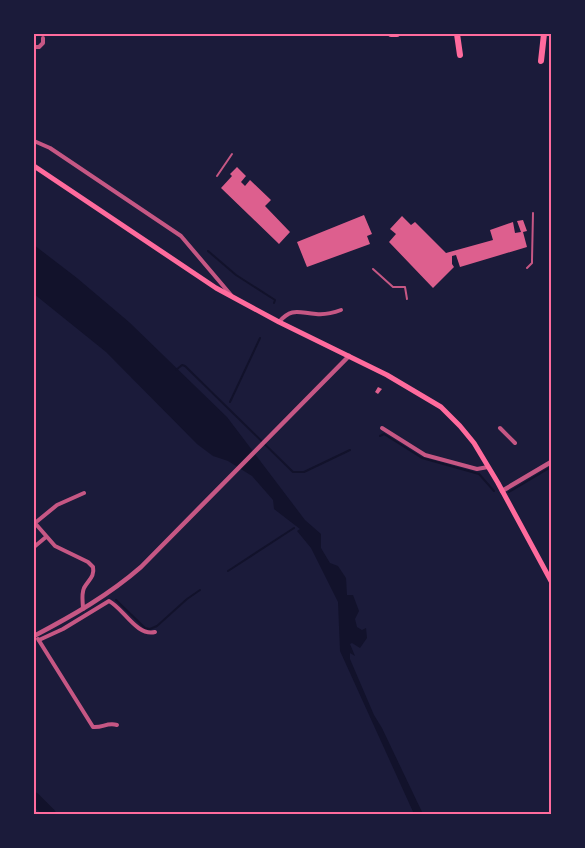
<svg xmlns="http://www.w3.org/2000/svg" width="585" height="848" font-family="Roboto,sans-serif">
	<rect width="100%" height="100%" fill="#1b1b3a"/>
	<path fill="#12122b" d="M 34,245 L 77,278 L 129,322 L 227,417 L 305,520 L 321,534 L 321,548 L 330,563 L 338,566 L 346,578 L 347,595 L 353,595 L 359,611 L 355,619 L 357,627 L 362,630 L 366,628 L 367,638 L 360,648 L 352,643 L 350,644 L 355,656 L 350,653 L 350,659 L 374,715 L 382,728 L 423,814 L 414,814 L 340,651 L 338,602 L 311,548 L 297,531 L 300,529 L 274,509 L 273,500 L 252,476 L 228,461 L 213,456 L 197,444 L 106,352 L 34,294 Z"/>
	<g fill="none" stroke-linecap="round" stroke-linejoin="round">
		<g stroke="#12122b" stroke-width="2">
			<path d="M 208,251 L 236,275 L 275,300 L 274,303"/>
			<path d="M 176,370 L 182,365 L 185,366 L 293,472 L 304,472 L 350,450"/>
			<path d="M 230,402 L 260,338"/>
			<path d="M 380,436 L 384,434 L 422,458 L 479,474 L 494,491"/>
			<path d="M 509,492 L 551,467"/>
			<path d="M 228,571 L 294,528"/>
			<path d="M 116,600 L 145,628 L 150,629 L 157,626 L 187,599 L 200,590"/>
		</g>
		<path stroke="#12122b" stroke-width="12" d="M 34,798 L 50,814"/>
	</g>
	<g fill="#dd5f8e">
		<path d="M 237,167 L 246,176 L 241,182 L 245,186 L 250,180 L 271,200 L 265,206 L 290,232 L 279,244 L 221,188 L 232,176 L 230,174 Z"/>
		<path d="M 364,215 L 372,234 L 367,236 L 370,244 L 307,267 L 297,242 Z"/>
		<path d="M 402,216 L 411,225 L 415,222 L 446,253 L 493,240 L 490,230 L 513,222 L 515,233 L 521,232 L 517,221 L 523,220 L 527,231 L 523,232 L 527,247 L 460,267 L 456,255 L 452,256 L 452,264 L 454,267 L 433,288 L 389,242 L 396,234 L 390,229 Z"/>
		<path d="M 378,387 L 382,389 L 378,394 L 375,392 Z"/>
	</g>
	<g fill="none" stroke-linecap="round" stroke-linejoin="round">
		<g stroke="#c65784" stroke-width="2">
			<path d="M 217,176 L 232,154"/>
			<path d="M 527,268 L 532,263 L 532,260 L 533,213"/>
			<path d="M 373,269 L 393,287 L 405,287 L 407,299"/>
		</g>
		<g stroke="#c65784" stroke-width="4">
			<path d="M 34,47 L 39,47 L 43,43 L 43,38"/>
			<path d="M 34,141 L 50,148 L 181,236 L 231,295"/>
			<path d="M 279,322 C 292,307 299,313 316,314 C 325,315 333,313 341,310"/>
			<path d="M 382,428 L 425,455 L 477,469 L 488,467"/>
			<path d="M 500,428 L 515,443"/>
			<path d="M 34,522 L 55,546 L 88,562 L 93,567 C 95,577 88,580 84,588 C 81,595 83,602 83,609"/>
			<path d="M 35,523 L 57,505 L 84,493"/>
			<path d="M 34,547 L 46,537"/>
			<path d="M 38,639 L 93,727 C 103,728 107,722 117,725"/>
			<path d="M 39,640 L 63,629 L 109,601 C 123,608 137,637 155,632"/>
		</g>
		<g stroke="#c65784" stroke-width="4.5">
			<path d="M 502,491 L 551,462"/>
			<path d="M 34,636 C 72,616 109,595 141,567 L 349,356"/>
		</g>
		<path stroke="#ff6b9d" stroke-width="5" d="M 34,166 L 216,288 L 279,322 L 387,375 L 441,407 L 460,426 L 474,443 L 498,483 L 551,581"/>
		<g stroke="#ff6b9d" stroke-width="6">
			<path d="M 391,34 L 397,34"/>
			<path d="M 457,34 L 460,55"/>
			<path d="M 541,61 L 544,34"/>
		</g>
	</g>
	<rect width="585" height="848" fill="none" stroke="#1b1b3a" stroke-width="70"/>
	<rect x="35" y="35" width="515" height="778" fill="none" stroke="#ff6b9d" stroke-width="2"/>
</svg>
